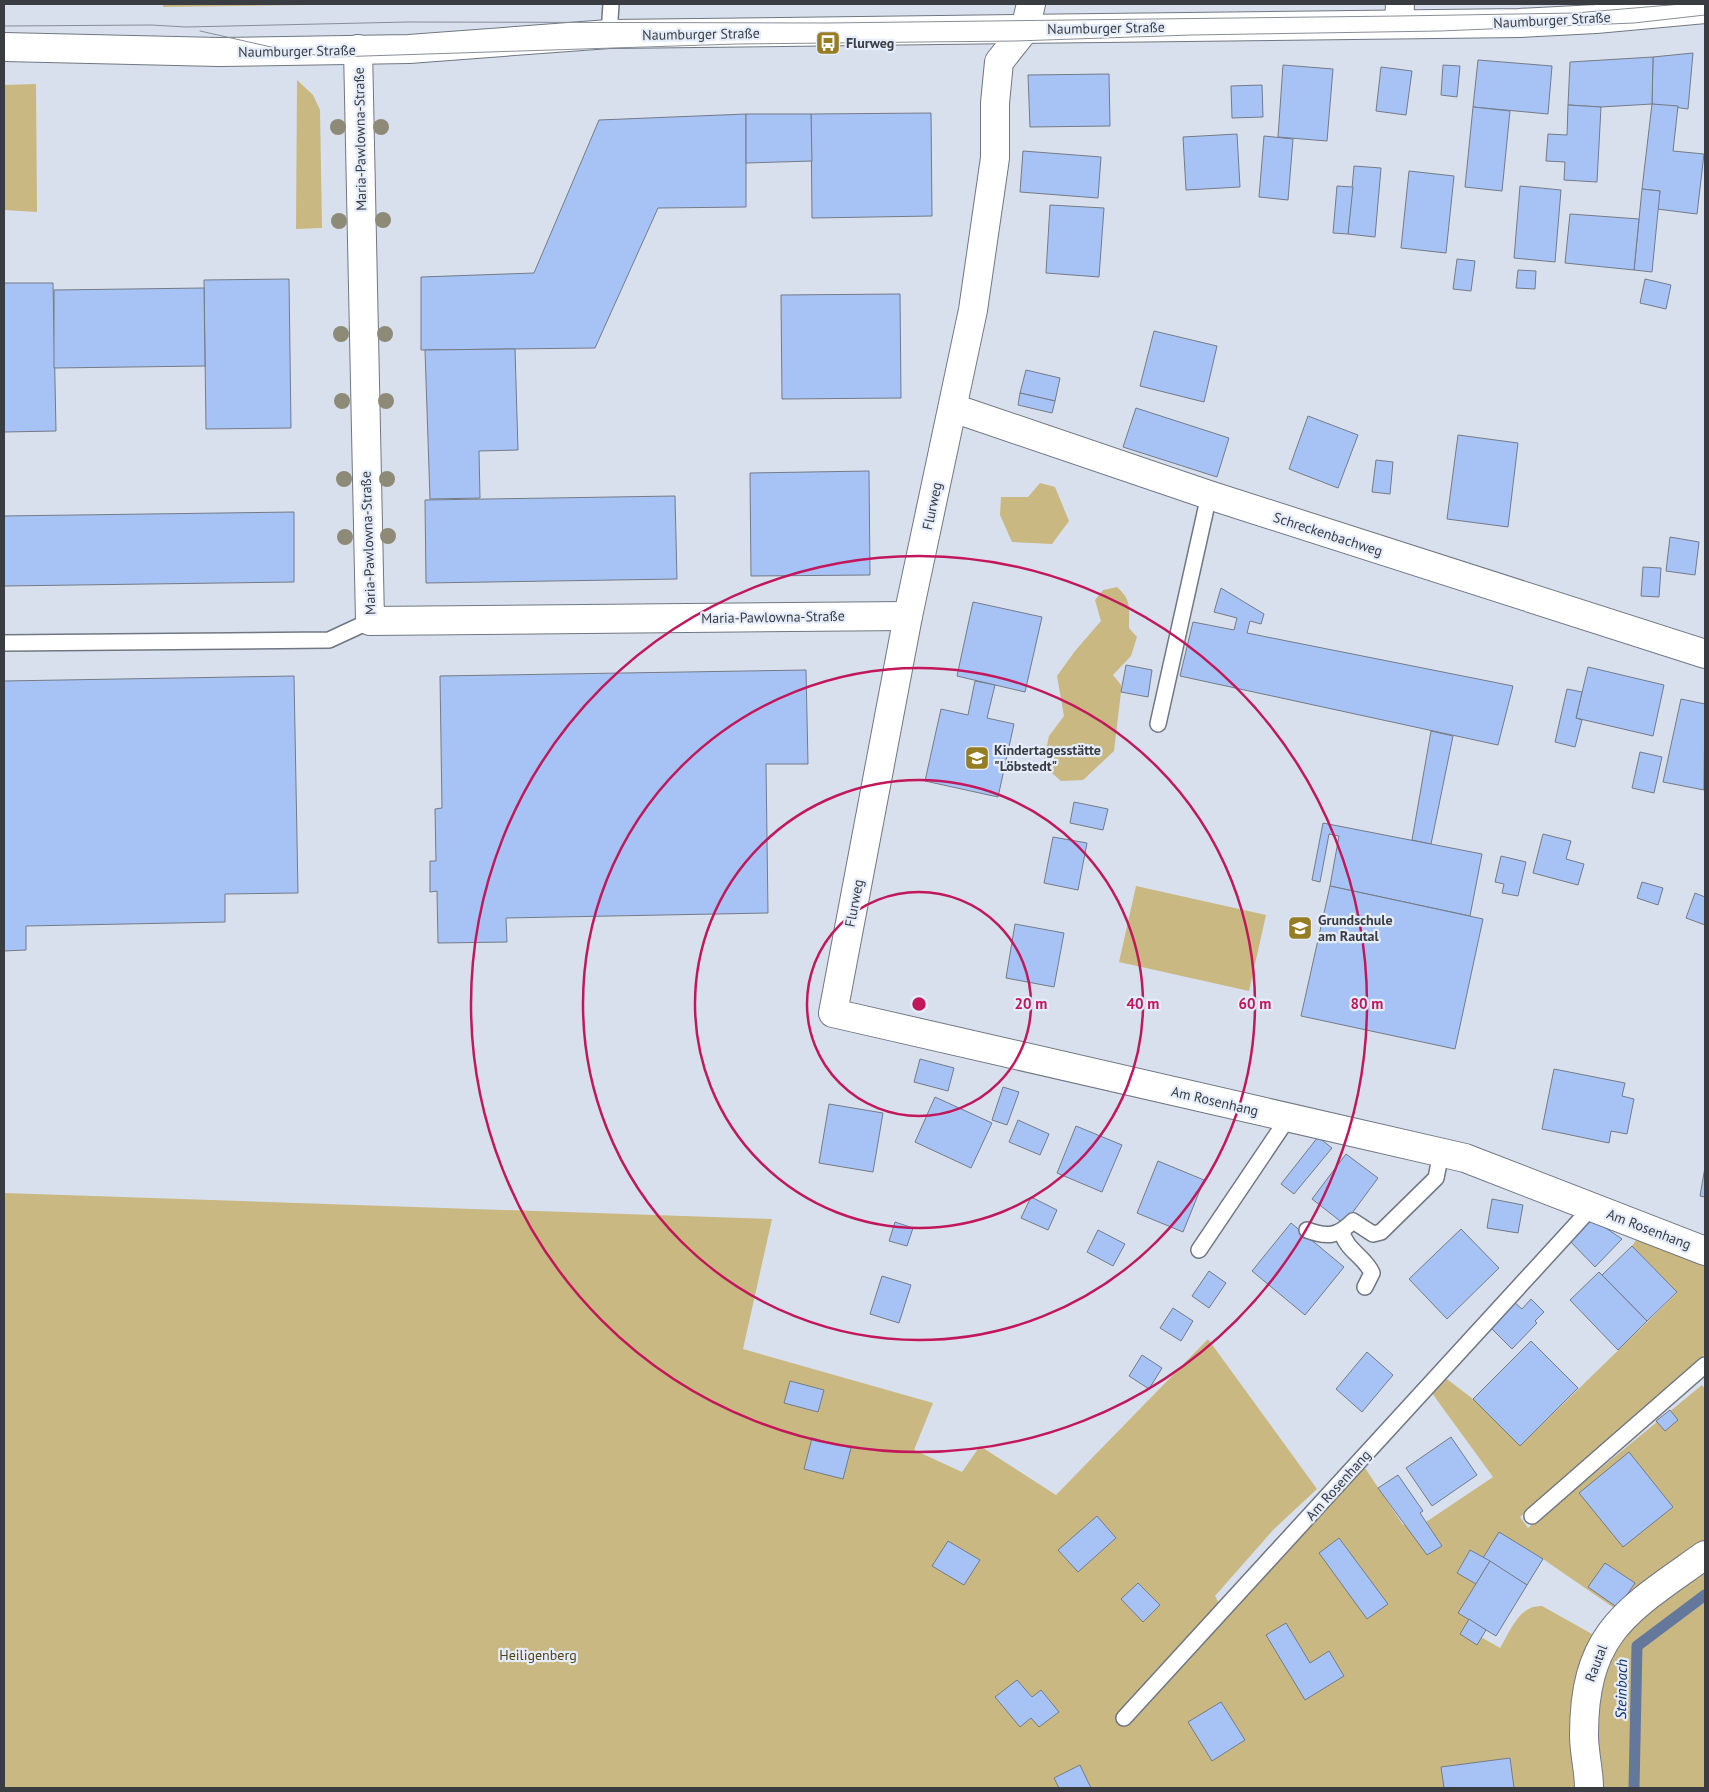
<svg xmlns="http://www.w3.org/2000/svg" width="1709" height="1792" font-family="'PT Sans',sans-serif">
	<rect width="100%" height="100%" fill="#d8e0ed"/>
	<g fill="#cab882">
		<path d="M 163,4 L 369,4 L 163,7 Z"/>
		<path d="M 297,80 L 313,95 L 320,110 L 322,228 L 296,229 Z"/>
		<path d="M 36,84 L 37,212 L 4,210 L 4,85 Z"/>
		<path d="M 1040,483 L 1055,487 L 1069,521 L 1052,544 L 1012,542 L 1000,515 L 1001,497 L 1028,497 Z"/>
		<path d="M 1117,587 C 1132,600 1129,609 1129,628 L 1137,637 L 1131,656 L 1113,675 L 1121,685 L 1121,692 L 1114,751 L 1083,780 L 1061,781 L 1052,773 L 1044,759 L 1049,736 L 1064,716 L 1057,676 L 1075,651 L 1101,621 L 1095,600 L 1103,590 Z"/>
		<path d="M 1136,886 L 1266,915 L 1249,991 L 1119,962 Z"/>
		<path d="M 4,1193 L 772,1219 L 743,1349 L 933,1403 L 914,1450 L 962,1472 L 980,1446 L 1056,1495 L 1208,1339 L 1317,1489 L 1273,1530 L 1215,1596 L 1225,1614 L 1363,1465 L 1403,1525 L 1406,1523 L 1427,1555 L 1441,1546 L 1426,1522 L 1493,1477 L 1429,1389 L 1443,1376 L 1473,1399 L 1520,1446 L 1677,1293 L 1632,1246 L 1639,1236 L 1705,1266 L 1705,1354 L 1520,1517 L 1528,1528 L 1702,1385 L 1705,1389 L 1705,1544 L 1617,1610 L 1543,1559 L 1499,1533 L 1483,1558 L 1470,1550 L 1457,1572 L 1476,1584 L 1469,1619 L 1460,1634 L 1477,1644 L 1481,1637 L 1500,1648 C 1511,1630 1519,1605 1542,1606 L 1592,1634 L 1576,1678 L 1575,1736 L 1578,1788 L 4,1788 Z"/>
		<path d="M 1705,1564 L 1705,1788 L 1600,1788 L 1594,1736 L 1599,1688 L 1624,1631 Z"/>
	</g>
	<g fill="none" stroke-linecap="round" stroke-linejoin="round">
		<path stroke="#64789b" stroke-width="11" d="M 1634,1788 L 1637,1646 L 1705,1595"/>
	</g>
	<g fill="#a7c3f5" stroke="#747b87">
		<path d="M 1693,53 L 1688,109 L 1652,104 L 1653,57 Z"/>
		<path d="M 1653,57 L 1652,104 L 1601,107 L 1568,105 L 1570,62 Z"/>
		<path d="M 1478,60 L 1552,66 L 1548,114 L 1473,107 Z"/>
		<path d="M 1283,65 L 1333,69 L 1327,141 L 1278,137 Z"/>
		<path d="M 1443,65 L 1460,66 L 1457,97 L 1441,95 Z"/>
		<path d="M 1381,67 L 1412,71 L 1406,115 L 1376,111 Z"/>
		<path d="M 1109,74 L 1110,126 L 1030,127 L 1028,75 Z"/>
		<path d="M 1262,85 L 1263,117 L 1232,118 L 1231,86 Z"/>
		<path d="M 1652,104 L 1678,106 L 1673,151 L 1704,154 L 1697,214 L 1657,209 L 1660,191 L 1642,189 Z"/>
		<path d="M 1568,105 L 1601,107 L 1597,182 L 1564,180 L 1565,162 L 1546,161 L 1548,134 L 1567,135 Z"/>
		<path d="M 1473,107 L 1510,111 L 1502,191 L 1465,187 Z"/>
		<path d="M 931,113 L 932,216 L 812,218 L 811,114 Z"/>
		<path d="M 746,114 L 746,207 L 658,208 L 595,348 L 421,350 L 421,277 L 534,273 L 599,120 Z"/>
		<path d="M 746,114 L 811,114 L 812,161 L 746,163 Z"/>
		<path d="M 1237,134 L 1240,187 L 1186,190 L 1183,137 Z"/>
		<path d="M 1264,136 L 1293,139 L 1288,200 L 1259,197 Z"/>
		<path d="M 1023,151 L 1101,157 L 1098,198 L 1020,192 Z"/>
		<path d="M 1354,166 L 1381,168 L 1375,237 L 1348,234 Z"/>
		<path d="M 1409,171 L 1454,176 L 1446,253 L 1401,248 Z"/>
		<path d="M 1337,186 L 1353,187 L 1348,234 L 1333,233 Z"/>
		<path d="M 1520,186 L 1561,190 L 1555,262 L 1514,258 Z"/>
		<path d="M 1642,189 L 1660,191 L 1652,272 L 1634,270 Z"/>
		<path d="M 1050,205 L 1104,208 L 1099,277 L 1046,273 Z"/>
		<path d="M 1570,214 L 1639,219 L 1634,270 L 1565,263 Z"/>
		<path d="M 1457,259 L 1475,261 L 1471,291 L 1453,289 Z"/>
		<path d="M 1518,270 L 1536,271 L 1535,289 L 1516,288 Z"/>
		<path d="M 289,279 L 291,428 L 206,429 L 204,280 Z"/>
		<path d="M 1645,279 L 1671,285 L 1666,309 L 1640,303 Z"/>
		<path d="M 4,283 L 53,283 L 56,431 L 4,432 Z"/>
		<path d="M 204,288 L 205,366 L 54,368 L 54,290 Z"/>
		<path d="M 900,294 L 901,398 L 782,399 L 781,295 Z"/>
		<path d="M 1154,331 L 1217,346 L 1204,402 L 1140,386 Z"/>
		<path d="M 515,349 L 518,450 L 479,451 L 480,498 L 430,499 L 425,350 Z"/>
		<path d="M 1026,370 L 1060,378 L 1055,401 L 1020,393 Z"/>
		<path d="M 1020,393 L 1055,401 L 1052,413 L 1018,405 Z"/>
		<path d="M 1136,408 L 1229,438 L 1217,477 L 1123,447 Z"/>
		<path d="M 1308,416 L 1358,435 L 1338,488 L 1289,469 Z"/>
		<path d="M 1458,435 L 1518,443 L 1508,527 L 1447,519 Z"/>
		<path d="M 1376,460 L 1393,462 L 1390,494 L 1372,492 Z"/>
		<path d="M 869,471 L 870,575 L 751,576 L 750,473 Z"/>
		<path d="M 675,496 L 677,579 L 426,583 L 425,500 Z"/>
		<path d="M 294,512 L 294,582 L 4,586 L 4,516 Z"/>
		<path d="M 1670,537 L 1699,542 L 1695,575 L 1666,571 Z"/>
		<path d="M 1643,567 L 1661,568 L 1659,597 L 1641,596 Z"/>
		<path d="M 1221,588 L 1264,614 L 1261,624 L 1250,621 L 1247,633 L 1513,686 L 1498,745 L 1180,676 L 1193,622 L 1234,630 L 1237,618 L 1214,612 Z"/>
		<path d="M 973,602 L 1042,617 L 1025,692 L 957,676 Z"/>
		<path d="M 1126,665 L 1152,670 L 1148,697 L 1121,692 Z"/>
		<path d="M 1588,667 L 1664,685 L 1653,736 L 1576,718 Z"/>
		<path d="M 806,670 L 808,764 L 766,764 L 768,913 L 506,918 L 507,942 L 438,943 L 437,891 L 430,892 L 430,861 L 436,861 L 435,809 L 442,808 L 440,676 Z"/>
		<path d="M 294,676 L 298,893 L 225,894 L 225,922 L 26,926 L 26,950 L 4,951 L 4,681 Z"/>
		<path d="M 975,681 L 995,685 L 987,718 L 1014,724 L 998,797 L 925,781 L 941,709 L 968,715 Z"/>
		<path d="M 1567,689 L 1582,692 L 1576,718 L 1582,720 L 1575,747 L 1555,742 Z"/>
		<path d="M 1681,699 L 1705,704 L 1704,790 L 1663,782 Z"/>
		<path d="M 1431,731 L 1453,736 L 1431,844 L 1412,840 Z"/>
		<path d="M 1640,752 L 1662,757 L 1654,793 L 1632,788 Z"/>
		<path d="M 1074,802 L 1108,809 L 1103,830 L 1070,823 Z"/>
		<path d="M 1323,823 L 1482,854 L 1470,916 L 1330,886 L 1339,836 L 1329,834 L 1320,882 L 1312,880 Z"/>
		<path d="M 1543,834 L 1571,841 L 1566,859 L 1584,864 L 1578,885 L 1533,873 Z"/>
		<path d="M 1053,837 L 1087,843 L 1078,890 L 1044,883 Z"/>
		<path d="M 1501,856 L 1526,862 L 1518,896 L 1502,893 L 1504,884 L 1495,882 Z"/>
		<path d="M 1642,882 L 1663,888 L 1658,905 L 1637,898 Z"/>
		<path d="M 1330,886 L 1483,919 L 1455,1049 L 1301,1016 Z"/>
		<path d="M 1695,893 L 1705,897 L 1705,925 L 1686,918 Z"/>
		<path d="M 1015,924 L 1064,933 L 1054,987 L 1006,978 Z"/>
		<path d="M 920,1059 L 954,1068 L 948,1091 L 914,1082 Z"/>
		<path d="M 1554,1069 L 1625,1083 L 1622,1096 L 1634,1099 L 1627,1134 L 1611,1131 L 1609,1143 L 1542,1129 Z"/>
		<path d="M 1003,1087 L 1019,1092 L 1007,1125 L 992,1120 Z"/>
		<path d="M 935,1097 L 992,1123 L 971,1168 L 915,1142 Z"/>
		<path d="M 829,1104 L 883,1113 L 873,1172 L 819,1163 Z"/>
		<path d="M 1018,1120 L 1049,1134 L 1040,1155 L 1009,1142 Z"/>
		<path d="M 1076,1126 L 1122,1145 L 1102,1192 L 1057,1173 Z"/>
		<path d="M 1318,1137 L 1332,1148 L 1294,1194 L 1281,1184 Z"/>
		<path d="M 1346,1154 L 1378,1178 L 1344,1224 L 1312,1199 Z"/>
		<path d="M 1158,1161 L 1204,1180 L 1183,1232 L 1137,1213 Z"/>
		<path d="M 1705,1167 L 1705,1197 L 1700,1196 Z"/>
		<path d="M 1031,1197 L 1057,1210 L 1048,1230 L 1021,1218 Z"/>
		<path d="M 1492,1199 L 1523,1205 L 1518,1233 L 1487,1228 Z"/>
		<path d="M 1591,1218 L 1622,1239 L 1595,1267 L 1569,1240 Z"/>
		<path d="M 895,1222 L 913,1228 L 907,1246 L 889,1241 Z"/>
		<path d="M 1291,1223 L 1344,1267 L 1305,1315 L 1252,1271 Z"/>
		<path d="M 1461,1229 L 1499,1268 L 1447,1319 L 1409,1279 Z"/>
		<path d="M 1098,1230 L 1125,1244 L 1113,1266 L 1087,1252 Z"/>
		<path d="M 1632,1246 L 1677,1292 L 1647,1321 L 1602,1275 Z"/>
		<path d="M 1209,1271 L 1226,1283 L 1209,1308 L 1192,1296 Z"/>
		<path d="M 1599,1272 L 1647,1321 L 1618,1350 L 1570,1300 Z"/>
		<path d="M 882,1276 L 911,1285 L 899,1323 L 870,1314 Z"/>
		<path d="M 1531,1299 L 1544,1312 L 1535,1321 L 1537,1323 L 1512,1349 L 1489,1326 L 1513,1301 L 1522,1309 Z"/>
		<path d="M 1173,1308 L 1193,1321 L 1181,1341 L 1160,1328 Z"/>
		<path d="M 1531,1341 L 1578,1388 L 1520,1446 L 1473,1399 Z"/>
		<path d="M 1367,1352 L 1393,1375 L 1362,1412 L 1336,1389 Z"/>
		<path d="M 1142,1355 L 1162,1368 L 1149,1389 L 1129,1376 Z"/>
		<path d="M 790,1381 L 824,1390 L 818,1412 L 784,1403 Z"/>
		<path d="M 1670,1410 L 1678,1420 L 1665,1431 L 1656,1421 Z"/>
		<path d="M 1451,1437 L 1477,1475 L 1432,1506 L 1406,1468 Z"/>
		<path d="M 812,1438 L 851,1448 L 843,1479 L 804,1469 Z"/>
		<path d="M 1629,1452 L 1673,1507 L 1623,1547 L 1579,1493 Z"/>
		<path d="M 1398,1475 L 1423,1511 L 1420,1513 L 1442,1546 L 1427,1555 L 1378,1488 Z"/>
		<path d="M 1097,1516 L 1116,1538 L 1078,1572 L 1058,1550 Z"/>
		<path d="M 1499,1532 L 1543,1559 L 1527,1585 L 1483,1558 Z"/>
		<path d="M 1339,1538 L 1388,1604 L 1367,1619 L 1319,1553 Z"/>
		<path d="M 948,1541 L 980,1560 L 964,1585 L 932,1566 Z"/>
		<path d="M 1470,1550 L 1490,1561 L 1476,1584 L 1457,1573 Z"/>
		<path d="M 1490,1561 L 1527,1585 L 1496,1636 L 1458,1613 Z"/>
		<path d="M 1605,1563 L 1635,1583 L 1618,1608 L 1588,1587 Z"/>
		<path d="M 1138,1583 L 1160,1605 L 1143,1622 L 1121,1599 Z"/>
		<path d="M 1469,1619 L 1486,1630 L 1477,1645 L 1460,1634 Z"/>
		<path d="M 1286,1623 L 1310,1663 L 1329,1651 L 1344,1676 L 1305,1700 L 1266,1635 Z"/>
		<path d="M 1017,1680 L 1032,1697 L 1041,1690 L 1059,1712 L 1039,1727 L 1031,1718 L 1020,1727 L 995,1697 Z"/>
		<path d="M 1221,1702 L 1245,1740 L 1212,1761 L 1188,1722 Z"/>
		<path d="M 1510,1758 L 1514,1788 L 1444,1788 L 1441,1767 Z"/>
		<path d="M 1080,1765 L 1091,1788 L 1059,1788 L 1054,1778 Z"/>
	</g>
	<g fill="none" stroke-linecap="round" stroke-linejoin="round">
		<defs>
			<g id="lane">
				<path d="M 609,34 L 611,4"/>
				<path d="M 4,643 L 329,640 L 370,621"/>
				<path d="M 1158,724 L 1209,495"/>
				<path d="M 1307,1230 C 1328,1238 1338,1236 1353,1221 L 1373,1234 L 1381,1232 L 1436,1178 L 1441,1153"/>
				<path d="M 1342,1232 C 1346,1250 1365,1257 1372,1273 L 1365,1287"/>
				<path d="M 1199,1250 L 1288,1118"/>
				<path d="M 1532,1516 L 1705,1365"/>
				<path d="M 1124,1718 L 1592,1207"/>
			</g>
			<g id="street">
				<path d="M 1031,4 L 1025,29 L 999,62 L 995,103 L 995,158 L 973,310 L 908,616 L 833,1013 L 1465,1158 L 1705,1251"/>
				<path d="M 1399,24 L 1400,4"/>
				<path d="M 358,49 L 370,621 L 908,616"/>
				<path d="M 953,408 L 1209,495 L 1705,654"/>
				<path d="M 1589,1788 C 1589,1770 1584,1753 1584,1735 C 1584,1631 1628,1610 1705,1555"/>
			</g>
			<path id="primary" d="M 4,47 L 219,52 L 409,49 L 609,34 L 1519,23 L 1596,19 L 1705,9"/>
		</defs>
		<use href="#lane" stroke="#707783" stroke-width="18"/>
		<use href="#street" stroke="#707783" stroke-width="30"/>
		<use href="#primary" stroke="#707783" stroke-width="30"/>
		<use href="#lane" stroke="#fff" stroke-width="15"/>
		<use href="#street" stroke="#fff" stroke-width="28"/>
		<use href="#primary" stroke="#fff" stroke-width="28"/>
		<g stroke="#888e97" stroke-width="1">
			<path d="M 4,26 L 151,25 L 186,27 L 408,22 L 826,23 L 1399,16 L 1575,13 L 1682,4"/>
			<path d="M 200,31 L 298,53 L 334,57 L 737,44 L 1016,41 L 1191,35 L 1440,31 L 1634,23 L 1705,15"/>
		</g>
	</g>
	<g fill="#8e8a78">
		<circle cx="338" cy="127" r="8"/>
		<circle cx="381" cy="127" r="8"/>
		<circle cx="383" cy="220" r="8"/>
		<circle cx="339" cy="221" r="8"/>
		<circle cx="341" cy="334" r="8"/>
		<circle cx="385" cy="334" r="8"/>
		<circle cx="342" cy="401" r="8"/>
		<circle cx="386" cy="401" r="8"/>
		<circle cx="344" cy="479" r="8"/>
		<circle cx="387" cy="479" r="8"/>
		<circle cx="388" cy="536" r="8"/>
		<circle cx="345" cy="537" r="8"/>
	</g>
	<g fill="none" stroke="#c2185b" stroke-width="2.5">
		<circle cx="919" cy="1004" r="112"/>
		<circle cx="919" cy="1004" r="224"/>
		<circle cx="919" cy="1004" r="336"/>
		<circle cx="919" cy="1004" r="448"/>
	</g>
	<defs>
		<symbol id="bus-square" viewBox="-11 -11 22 22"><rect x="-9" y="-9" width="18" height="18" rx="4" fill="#967d24" stroke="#e5edfb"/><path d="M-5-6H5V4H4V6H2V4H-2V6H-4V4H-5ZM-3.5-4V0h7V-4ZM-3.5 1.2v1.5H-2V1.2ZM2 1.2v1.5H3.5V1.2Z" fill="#fff"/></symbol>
		<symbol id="school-square" viewBox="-11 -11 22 22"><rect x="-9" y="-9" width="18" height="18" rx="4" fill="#967d24" stroke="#e5edfb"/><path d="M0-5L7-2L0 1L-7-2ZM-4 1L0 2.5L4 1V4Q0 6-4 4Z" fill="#fff"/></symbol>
	</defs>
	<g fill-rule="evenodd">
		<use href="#bus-square" x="814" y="29" width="28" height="28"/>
		<use href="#school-square" x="963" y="744" width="28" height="28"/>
		<use href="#school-square" x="1286" y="914" width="28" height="28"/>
	</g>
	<g text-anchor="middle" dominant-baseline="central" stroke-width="4.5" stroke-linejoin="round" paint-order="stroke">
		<g font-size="14" fill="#393c41" stroke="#e5edfb">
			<text transform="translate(1552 20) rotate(-3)">Naumburger Straße</text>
			<text transform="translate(1106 28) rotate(-1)">Naumburger Straße</text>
			<text transform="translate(701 34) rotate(-1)">Naumburger Straße</text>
			<text transform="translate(297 51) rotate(-1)">Naumburger Straße</text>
			<text transform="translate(360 139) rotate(-91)">Maria-Pawlowna-Straße</text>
			<text transform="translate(932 506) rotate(-78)">Flurweg</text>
			<text transform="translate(1328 534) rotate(18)">Schreckenbachweg</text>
			<text transform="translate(368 543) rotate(-92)">Maria-Pawlowna-Straße</text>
			<text transform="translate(773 617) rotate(-1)">Maria-Pawlowna-Straße</text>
			<text transform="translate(854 903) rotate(-79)">Flurweg</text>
			<text transform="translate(1215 1101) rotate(13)">Am Rosenhang</text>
			<text transform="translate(1649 1229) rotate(21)">Am Rosenhang</text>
			<text transform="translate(1338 1485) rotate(-48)">Am Rosenhang</text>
			<text transform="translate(1596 1663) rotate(-69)">Rautal</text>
		</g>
		<g font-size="14" font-weight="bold" fill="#393c41" stroke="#e5edfb" text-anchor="start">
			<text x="846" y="43">Flurweg</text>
			<text x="994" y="750">Kindertagesstätte<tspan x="994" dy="16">"Löbstedt"</tspan></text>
			<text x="1318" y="920">Grundschule<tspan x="1318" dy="16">am Rautal</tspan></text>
		</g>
		<g font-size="14" fill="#524418" stroke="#e5edfb">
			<text x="538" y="1655">Heiligenberg</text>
		</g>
		<g font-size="15" font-style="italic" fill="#103069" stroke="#e5edfb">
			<text transform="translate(1621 1689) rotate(-89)">Steinbach</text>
		</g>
	</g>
	<circle cx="919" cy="1004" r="8" fill="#c2185b" stroke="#e5edfb" stroke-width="2.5"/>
	<g font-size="15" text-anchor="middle" font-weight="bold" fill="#c2185b" stroke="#e5edfb" stroke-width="4.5" stroke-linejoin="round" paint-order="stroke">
		<text x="1031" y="1009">20 m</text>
		<text x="1143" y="1009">40 m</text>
		<text x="1255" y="1009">60 m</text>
		<text x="1367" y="1009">80 m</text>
	</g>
	<rect width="1709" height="1792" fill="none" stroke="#393c41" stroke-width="10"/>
</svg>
